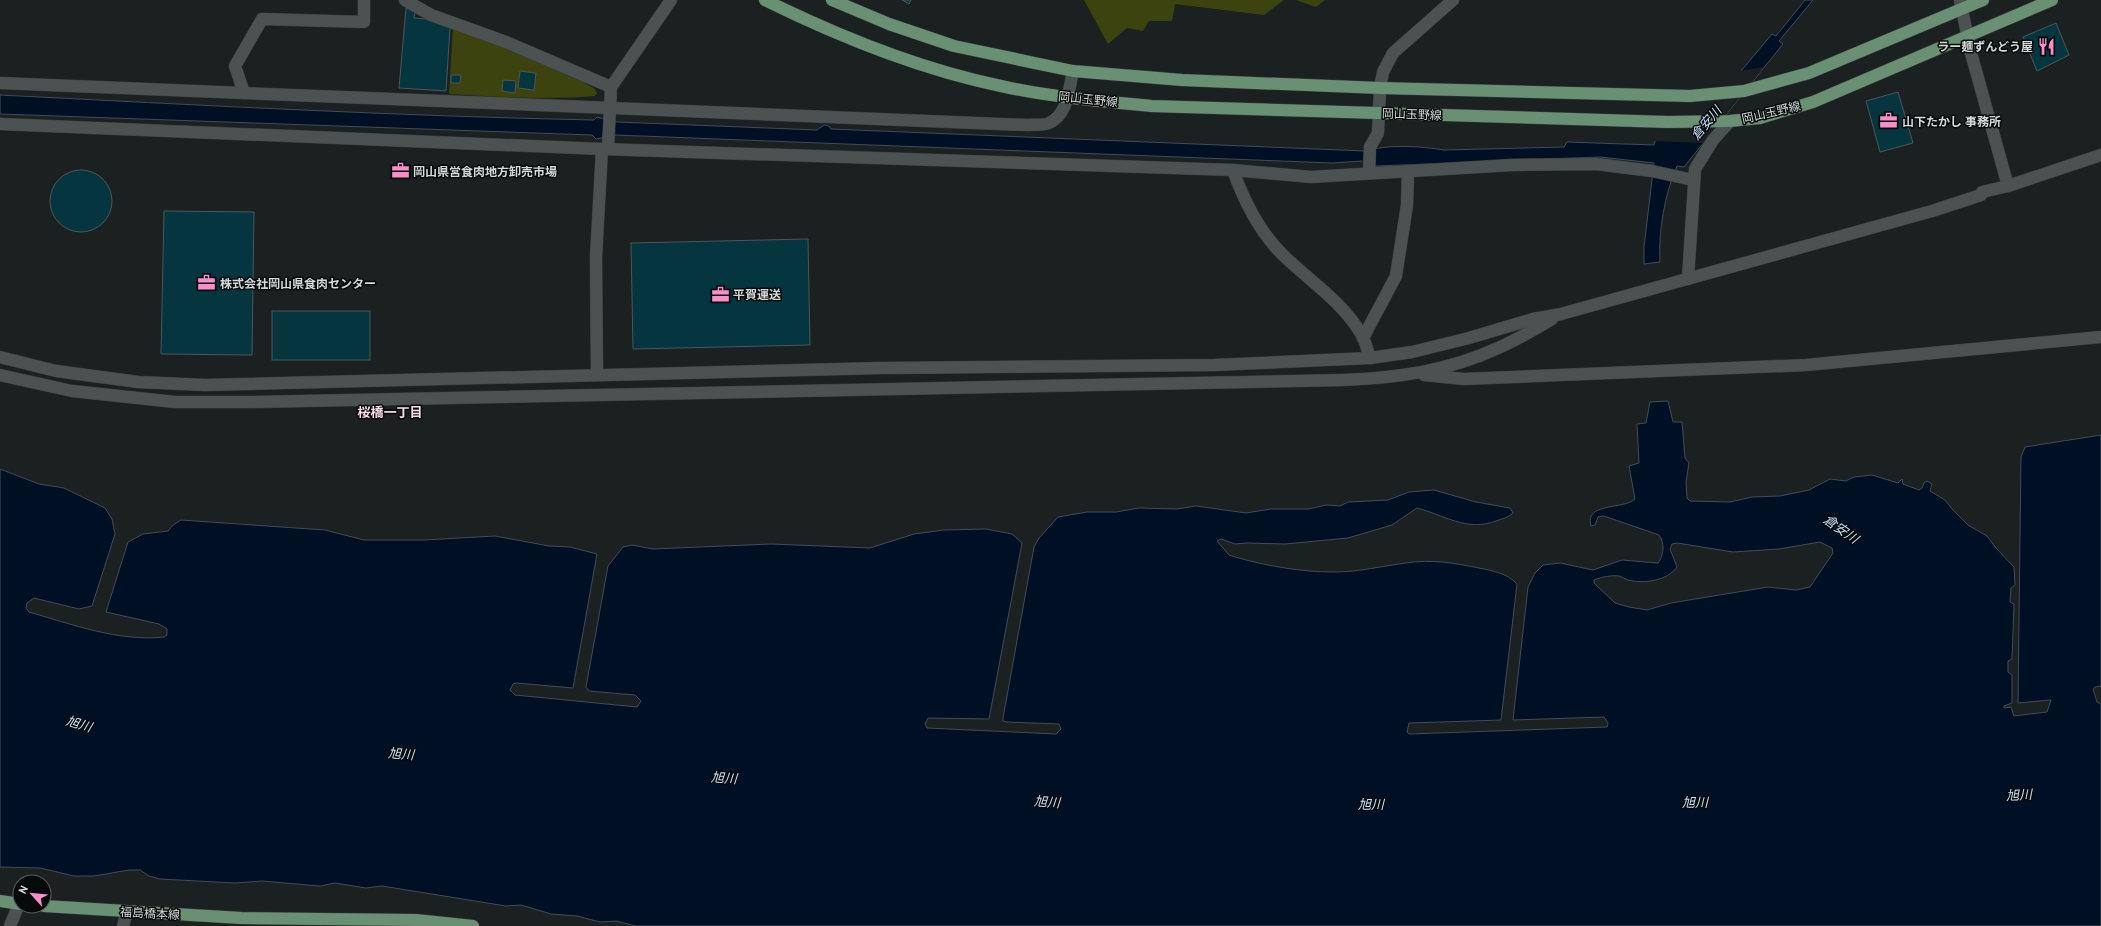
<svg xmlns="http://www.w3.org/2000/svg" width="2101" height="926" font-family="'PT Sans','Noto Sans JP',sans-serif">
	<rect width="100%" height="100%" fill="#1b2120"/>
	<g fill="#3d430e">
		<path d="M 1084,0 L 1284,0 L 1264,15 L 1175,4 L 1172,21 L 1149,21 L 1143,31 L 1127,28 L 1108,44 Z"/>
		<path d="M 1296,0 L 1325,0 L 1316,7 Z"/>
		<path d="M 453,27 L 566,72 L 595,89 L 597,93 L 595,96 C 546,100 498,97 449,94 Z"/>
	</g>
	<g fill="#001024" stroke="#404c5a" fill-rule="evenodd">
		<path d="M 1805,0 L 1813,0 L 1779,41 L 1783,44 L 1684,167 L 1677,166 C 1665,193 1658,232 1660,262 L 1644,264 L 1644,247 L 1654,163 L 1600,157 L 1377,166 L 1363,161 L 1332,163 L 615,135 L 596,139 L 592,135 L 0,114 L 0,95 C 198,105 396,116 594,120 L 597,117 L 617,122 L 817,130 L 824,125 L 829,126 L 831,129 L 1365,151 C 1389,144 1419,146 1444,150 L 1564,147 L 1567,142 L 1654,145 L 1655,141 L 1741,71 L 1772,34 L 1776,36 Z"/>
		<path d="M 1668,401 L 1673,422 L 1682,422 L 1685,458 L 1689,463 L 1686,482 L 1687,498 L 1690,501 L 1730,502 L 1752,497 L 1780,496 L 1809,490 L 1830,479 L 1846,481 L 1854,477 L 1872,475 L 1898,483 L 1902,479 L 1903,484 L 1919,490 L 1922,488 L 1924,483 L 1927,481 L 1932,484 L 1930,491 L 1945,500 L 1953,510 L 1968,525 L 1987,536 L 1996,548 L 2014,567 L 2015,585 L 2011,588 L 2010,602 L 2014,604 L 2012,659 L 2008,661 L 2008,672 L 2012,675 L 2012,703 L 2004,706 L 2004,708 L 2011,707 L 2014,716 L 2047,712 L 2051,700 L 2018,703 L 2021,457 L 2025,447 L 2101,435 L 2101,686 L 2095,687 L 2093,689 L 2097,702 L 2101,704 L 2101,926 L 636,926 L 616,921 L 600,922 L 577,916 L 551,914 L 521,905 L 506,906 L 382,886 L 366,888 L 335,883 L 320,886 L 262,881 L 235,883 L 160,879 L 149,876 L 140,870 L 129,870 L 94,876 L 74,876 L 40,868 L 0,867 L 0,469 L 39,484 L 64,488 L 105,508 L 112,519 L 115,534 L 92,606 L 79,609 L 34,598 L 27,603 L 26,608 L 29,612 C 71,624 119,642 164,637 L 167,635 L 167,629 L 159,624 L 106,612 L 128,542 L 143,534 L 168,531 L 173,525 L 181,520 L 325,530 L 364,540 L 424,540 L 495,536 L 549,546 L 570,547 L 597,554 L 573,688 L 516,683 L 513,684 L 510,690 L 515,695 L 637,707 L 641,701 L 635,695 L 589,691 L 586,687 L 608,566 L 623,547 L 632,545 L 653,549 L 771,544 L 870,548 L 914,534 L 944,530 L 986,529 L 1012,534 L 1022,543 L 989,719 L 928,718 L 925,724 L 927,728 L 1056,734 L 1061,729 L 1059,724 L 1007,722 L 1003,721 L 1003,718 L 1034,547 L 1039,538 L 1058,517 L 1087,512 L 1116,512 L 1139,508 L 1177,509 L 1196,506 L 1246,513 L 1271,509 L 1309,509 L 1326,505 L 1340,506 L 1348,502 L 1388,500 L 1409,492 L 1434,490 L 1476,502 L 1510,508 L 1513,513 C 1509,517 1502,519 1496,521 C 1467,532 1444,515 1417,508 L 1392,525 L 1348,538 L 1285,544 L 1247,543 L 1235,544 L 1221,539 L 1217,541 L 1229,555 L 1235,557 C 1267,566 1301,572 1334,572 C 1359,572 1382,566 1406,563 C 1431,559 1454,563 1479,568 C 1493,571 1507,573 1517,584 L 1501,720 L 1409,723 L 1407,732 L 1409,734 L 1607,727 L 1608,723 L 1604,717 L 1513,720 L 1528,587 L 1535,573 L 1543,565 L 1560,563 L 1593,570 L 1622,560 L 1658,563 C 1664,556 1665,542 1659,535 L 1604,516 L 1598,517 L 1595,525 L 1591,526 C 1584,502 1623,510 1635,499 L 1629,466 L 1639,463 L 1637,424 L 1646,423 L 1650,402 ZM 1820,542 L 1832,548 L 1833,553 L 1810,587 L 1796,590 L 1768,587 L 1671,603 L 1647,610 L 1629,607 L 1615,603 L 1594,583 L 1594,580 C 1602,577 1611,575 1619,576 C 1622,577 1625,579 1628,580 C 1644,584 1667,581 1677,567 L 1670,549 L 1672,544 L 1677,543 L 1733,552 L 1779,549 Z"/>
	</g>
	<path fill="#1b2120" d="M 1764,67 L 1703,143 L 1653,141 L 1738,71 Z"/>
	<g fill="#053640" stroke="#4e5658">
		<path d="M 902,0 L 911,0 L 909,4 Z"/>
		<path d="M 406,8 L 415,12 L 414,18 L 425,19 L 425,17 L 450,28 L 446,91 L 399,88 Z"/>
		<path d="M 2056,23 L 2069,55 L 2037,71 L 2023,37 Z"/>
		<path d="M 520,71 L 536,73 L 534,90 L 518,88 Z"/>
		<path d="M 451,75 L 461,75 L 460,83 L 451,83 Z"/>
		<path d="M 503,80 L 516,81 L 515,93 L 502,91 Z"/>
		<path d="M 1898,92 L 1913,143 L 1880,152 L 1866,101 Z"/>
		<circle cx="81" cy="201" r="31"/>
		<path d="M 164,211 L 254,212 L 252,355 L 161,354 Z"/>
		<path d="M 808,239 L 810,345 L 633,349 L 631,243 Z"/>
		<rect x="272" y="311" width="98" height="49"/>
	</g>
	<g fill="none" stroke-linecap="round" stroke-linejoin="round">
		<defs>
			<g id="minor">
				<path d="M 405,0 L 431,15 L 506,42 L 611,87"/>
				<path d="M 1960,0 L 1971,53 L 2008,186"/>
				<path d="M 0,83 L 1027,125 C 1033,124 1043,126 1049,123 C 1068,115 1069,88 1073,71"/>
				<path d="M 244,93 L 235,66 L 262,19 L 364,22 L 364,0"/>
				<path d="M 0,124 L 602,149 L 1233,170 L 1311,177 L 1512,165 L 1596,164 L 1652,171 L 1693,180"/>
				<path d="M 608,149 L 611,87 L 671,0"/>
				<path d="M 1233,170 C 1244,201 1260,233 1284,256 C 1310,281 1341,301 1360,332 C 1365,339 1367,349 1370,358"/>
				<path d="M 1369,173 L 1370,147 L 1378,133 L 1380,88 L 1383,72 L 1393,53 L 1453,0"/>
				<path d="M 1688,279 L 1695,169 L 1713,140 L 1730,121"/>
				<path d="M 1363,338 L 1396,276 L 1407,205 L 1408,171"/>
				<path d="M 0,357 L 56,371 L 138,382 L 205,385 L 881,368 L 1214,365 L 1370,358 L 1412,352 L 1469,338 L 1533,319 L 1561,314 L 1932,211 L 1981,195 L 1982,192 L 2008,186 L 2101,155"/>
				<path d="M 0,375 L 72,391 L 175,402 L 248,402 L 1343,380 C 1396,378 1449,371 1498,348 C 1517,340 1535,329 1552,319"/>
				<path d="M 597,375 L 596,257 L 602,149"/>
				<path d="M 1424,375 L 1464,379 L 1806,365 L 2101,337"/>
				<path d="M 10,926 L 19,904"/>
				<path d="M 123,926 L 127,912"/>
			</g>
			<g id="major">
				<path d="M 765,0 C 840,37 919,69 1001,86 C 1050,97 1100,101 1151,106 L 1668,122 L 1730,121 L 1760,118 L 1813,102 L 2052,0"/>
				<path d="M 832,0 L 889,24 L 954,46 L 1073,71 L 1182,80 L 1380,88 L 1690,96 L 1744,91 L 1809,73 L 1983,0"/>
				<path d="M 0,901 L 20,904"/>
				<path d="M 44,906 L 241,918 L 416,920 L 473,926"/>
			</g>
		</defs>
		<use href="#minor" stroke="#383c3b" stroke-width="13"/>
		<use href="#major" stroke="#383c3b" stroke-width="13"/>
		<use href="#minor" stroke="#4b5251" stroke-width="12"/>
		<use href="#major" stroke="#699072" stroke-width="12"/>
	</g>
	<defs>
		<symbol id="restaurant-bare" viewBox="-9 -9 18 18"><path d="M-5-6h1v4h1v-4h1v4h1v-4h1v5L-1.5 .5V6h-2V.5L-5-1ZM5-6V6H3V1.5H1.5Q1.5-4 5-6Z" fill="#f98fc9" stroke="#070a0a" stroke-width="2.5" paint-order="stroke"/></symbol>
		<symbol id="office-bare" viewBox="-9 -9 18 18"><path d="M-6-3h4V-5.5h4V-3h4V5H-6ZM-1-4.5V-3h2v-1.5ZM-6 0V1H6V0Z" fill="#f98fc9" stroke="#070a0a" stroke-width="2.5" paint-order="stroke"/></symbol>
	</defs>
	<g fill-rule="evenodd">
		<use href="#restaurant-bare" x="2034" y="34" width="25" height="25"/>
		<use href="#office-bare" x="1876" y="108" width="25" height="25"/>
		<use href="#office-bare" x="388" y="158" width="25" height="25"/>
		<use href="#office-bare" x="194" y="270" width="25" height="25"/>
		<use href="#office-bare" x="708" y="282" width="25" height="25"/>
	</g>
	<g text-anchor="middle" dominant-baseline="central" stroke-width="3" stroke-linejoin="round" paint-order="stroke">
		<g font-size="12" font-weight="bold" fill="#d5d9d8" stroke="#070a0a" text-anchor="start">
			<text x="2033" y="46" text-anchor="end">ラー麺ずんどう屋</text>
			<text x="1902" y="121">山下たかし 事務所</text>
			<text x="413" y="171">岡山県営食肉地方卸売市場</text>
			<text x="220" y="283">株式会社岡山県食肉センター</text>
			<text x="733" y="294">平賀運送</text>
		</g>
		<g font-size="12" fill="#d5d9d8" stroke="#070a0a">
			<text transform="translate(1088 99) rotate(6)">岡山玉野線</text>
			<text transform="translate(1771 112) rotate(-13)">岡山玉野線</text>
			<text transform="translate(1412 114) rotate(2)">岡山玉野線</text>
			<text transform="translate(150 913) rotate(3)">福島橋本線</text>
		</g>
		<g font-size="13" font-style="italic" fill="#c5e0fa" stroke="#070a0a">
			<text transform="translate(1706 123) rotate(-50)">倉安川</text>
			<text transform="translate(1841 529) rotate(35)">倉安川</text>
			<text transform="translate(79 724) rotate(17)">旭川</text>
			<text transform="translate(401 754) rotate(4)">旭川</text>
			<text transform="translate(724 778) rotate(4)">旭川</text>
			<text transform="translate(2019 795) rotate(-3)">旭川</text>
			<text transform="translate(1047 802) rotate(4)">旭川</text>
			<text x="1695" y="802">旭川</text>
			<text x="1371" y="804">旭川</text>
		</g>
		<g font-size="13" font-weight="bold" fill="#f9dae9" stroke="#070a0a">
			<text x="390" y="412">桜橋一丁目</text>
		</g>
	</g>
	<g transform="translate(32 894) rotate(297)"><circle r="19" fill="#070a0a" stroke="#595d5c"/>
	<path d="M0-3L7 15L0 10L-7 15Z" fill="#f98fc9"/>
	<text y="-6" font-size="11" font-weight="bold" text-anchor="middle" fill="#d5d9d8">N</text>
	</g>
</svg>
